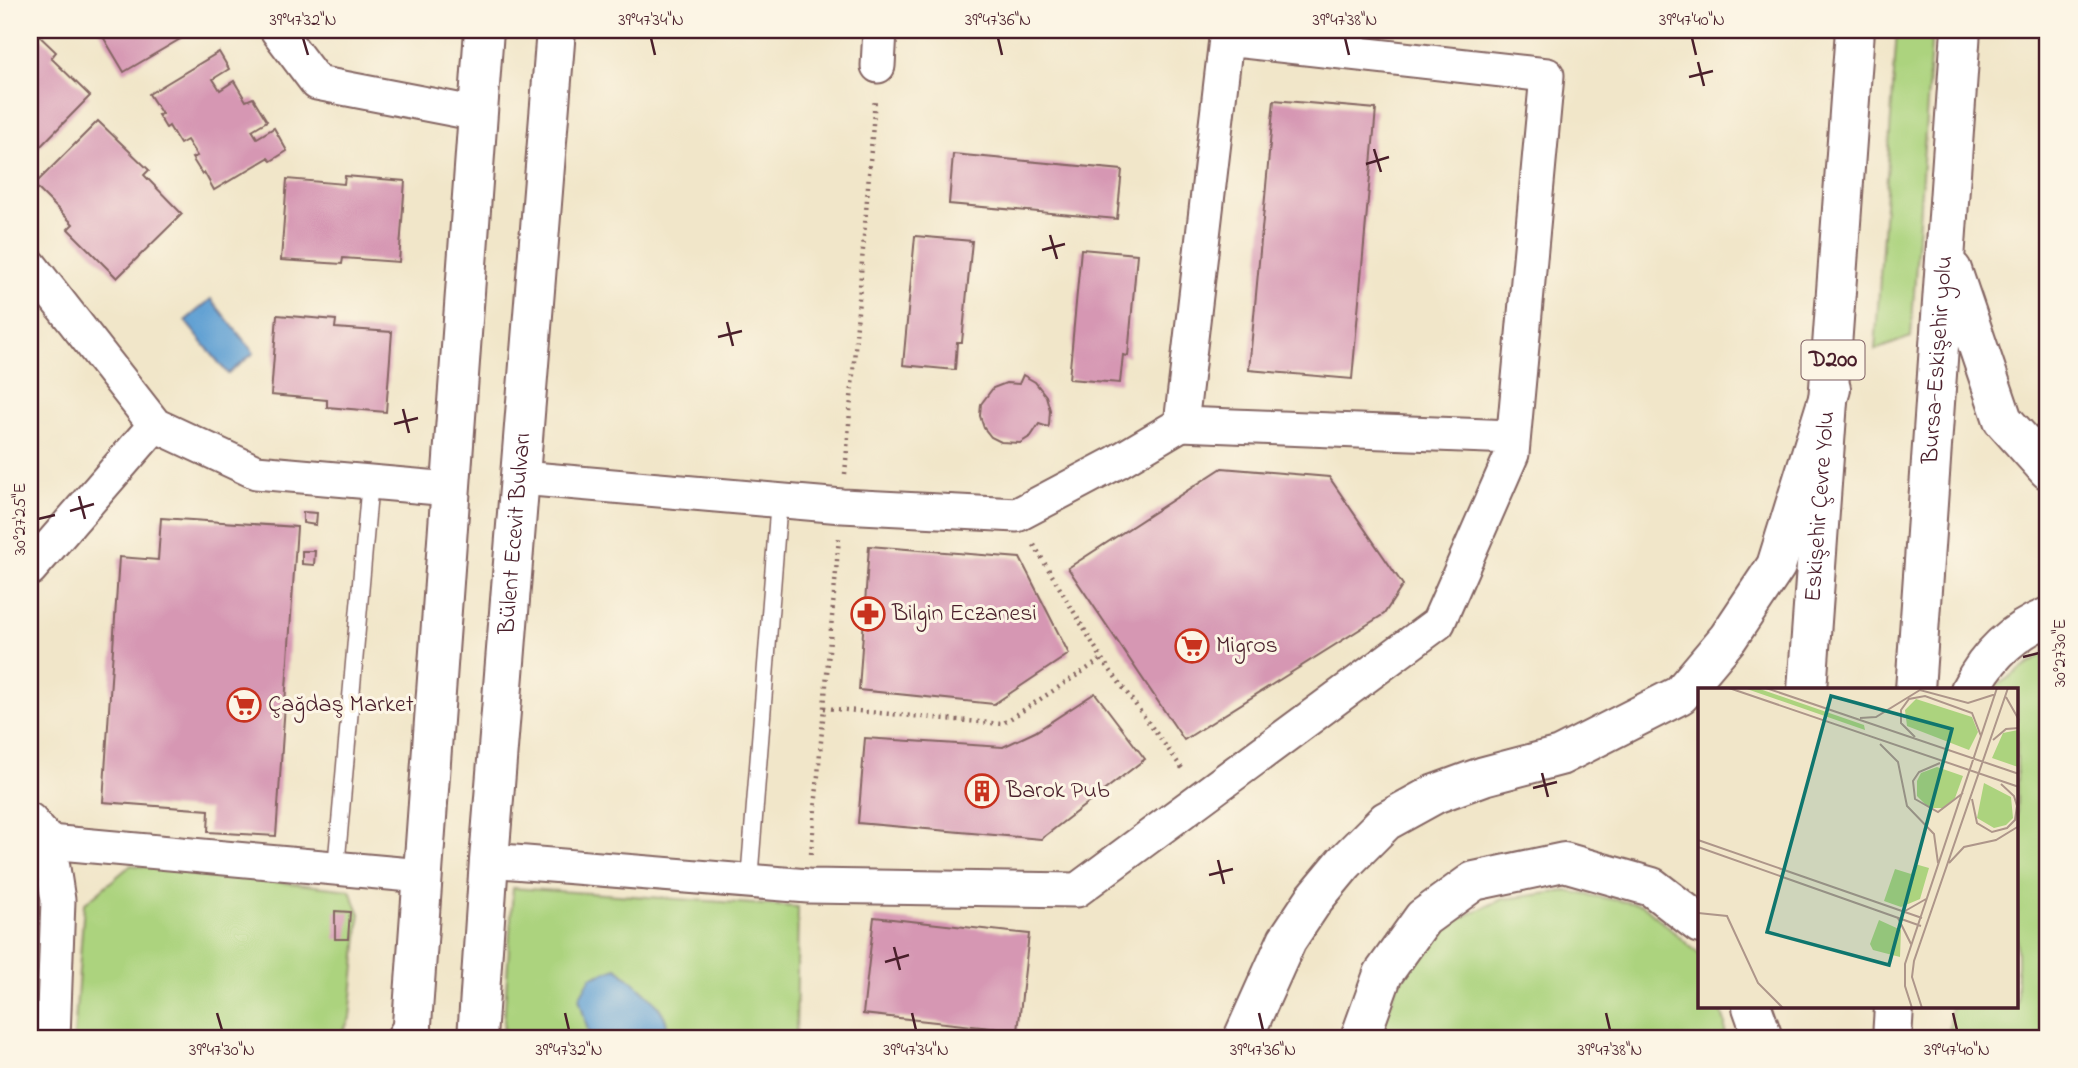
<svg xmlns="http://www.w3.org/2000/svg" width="2078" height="1068" font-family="'Indie Flower',sans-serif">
	<rect width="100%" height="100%" fill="#fcf5e5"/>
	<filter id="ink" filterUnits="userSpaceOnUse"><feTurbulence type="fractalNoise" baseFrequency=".0143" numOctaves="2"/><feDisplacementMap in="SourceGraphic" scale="14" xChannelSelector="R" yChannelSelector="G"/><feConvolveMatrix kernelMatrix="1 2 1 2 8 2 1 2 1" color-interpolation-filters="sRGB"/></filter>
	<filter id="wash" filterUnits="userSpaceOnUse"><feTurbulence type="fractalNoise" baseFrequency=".00686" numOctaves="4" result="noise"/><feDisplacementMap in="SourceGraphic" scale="28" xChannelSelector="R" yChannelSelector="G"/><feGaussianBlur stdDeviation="1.57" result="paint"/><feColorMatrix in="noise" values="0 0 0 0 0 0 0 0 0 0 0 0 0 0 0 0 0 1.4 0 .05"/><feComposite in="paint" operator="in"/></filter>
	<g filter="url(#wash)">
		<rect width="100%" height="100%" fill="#f1e6c9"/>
		<g fill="#acd37e" stroke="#7b7954" stroke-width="2">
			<path d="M 1897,30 L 1932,30 L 1911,337 L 1875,350 Z"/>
			<path d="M 2048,651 L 2048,1038 L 1949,1038 L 1951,1007 L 2017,1007 L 2017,690 L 1993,690 L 1995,687 Z"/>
			<path d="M 131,865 L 350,890 L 360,914 L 350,1018 L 340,1038 L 74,1038 L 84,904 Z"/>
			<path d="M 513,888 L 798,907 L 796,1038 L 503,1038 Z"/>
			<path d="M 1566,891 L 1643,905 L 1700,955 L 1700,1007 L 1720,1007 L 1725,1023 L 1725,1038 L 1380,1038 L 1396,986 L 1449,923 L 1503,899 Z"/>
		</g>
		<g fill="#61a0d3" stroke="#56607f" stroke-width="2">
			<path d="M 211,299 L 254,353 L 228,374 L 185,321 Z"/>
			<path d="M 617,968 C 632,981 668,1007 667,1028 C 666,1028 663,1038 663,1038 L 590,1038 L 579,998 L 591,977 Z"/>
		</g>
		<g id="blocks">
			<g fill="#d697b3">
				<path d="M 30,30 L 33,30 L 56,52 L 51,58 L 90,96 L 30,157 Z"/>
				<path d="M 99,30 L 190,30 L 192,32 L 124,72 Z"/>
				<path d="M 219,52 L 229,69 L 213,79 L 220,90 L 234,81 L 246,101 L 253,98 L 267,121 L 252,130 L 257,138 L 274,128 L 287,151 L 271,161 L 268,158 L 214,190 L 204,172 L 202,174 L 192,158 L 197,156 L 187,140 L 180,144 L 169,126 L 166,128 L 158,115 L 162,114 L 149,94 Z"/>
				<path d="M 1274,100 L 1376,109 L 1352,379 L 1249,370 Z"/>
				<path d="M 98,121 L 149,170 L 144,175 L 182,214 L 117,278 L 68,229 L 73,224 L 34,185 Z"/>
				<path d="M 953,154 L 1122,170 L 1117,219 L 949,204 Z"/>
				<path d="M 345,176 L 405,181 L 399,262 L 343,258 L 342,264 L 281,260 L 287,179 L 344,184 Z"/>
				<path d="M 915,236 L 972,241 L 962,342 L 957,342 L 955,370 L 903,365 Z"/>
				<path d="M 1081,249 L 1137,254 L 1128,356 L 1123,355 L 1120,383 L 1069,379 Z"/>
				<path d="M 277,315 L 336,320 L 335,328 L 392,332 L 386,412 L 327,407 L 327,400 L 271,395 Z"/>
				<path d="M 1023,375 L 1035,382 L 1046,396 L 1050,410 L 1049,425 L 1048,427 L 1039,424 L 1031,436 L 1020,443 L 1001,442 L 991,437 L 984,428 L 980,416 L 981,404 L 993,388 L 1006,383 L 1019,384 Z"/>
				<path d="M 1222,468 L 1329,477 L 1403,585 L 1384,614 L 1184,740 L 1068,568 Z"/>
				<path d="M 303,512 L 317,513 L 316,525 L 303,523 Z"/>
				<path d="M 161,518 L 297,527 L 276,836 L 208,832 L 209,810 L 103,802 L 119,557 L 158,560 Z"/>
				<path d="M 869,546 L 1020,558 L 1069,654 L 994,704 L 859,690 Z"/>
				<path d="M 302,551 L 315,551 L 314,565 L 302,564 Z"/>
				<path d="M 1095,693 L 1145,759 L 1041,839 L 858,823 L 865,738 L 1003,747 L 1035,732 Z"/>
				<path d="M 335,911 L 350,912 L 348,939 L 335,939 Z"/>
				<path d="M 874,917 L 1029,934 L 1018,1031 L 863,1014 Z"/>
			</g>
		</g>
	</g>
	<g filter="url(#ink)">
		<use href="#blocks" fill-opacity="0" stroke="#846562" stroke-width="2"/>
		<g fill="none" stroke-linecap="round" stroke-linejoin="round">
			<defs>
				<g id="lane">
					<path d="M 336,868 L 370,481"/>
					<path d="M 749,881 L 779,500"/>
				</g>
				<g id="street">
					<path d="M 277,30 L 317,83 L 478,114"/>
					<path d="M 878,66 L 880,30"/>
					<path d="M 30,265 L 155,425 L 256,472 L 450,489"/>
					<path d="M 1181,424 L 1513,437"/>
					<path d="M 30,569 L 155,425"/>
					<path d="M 30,820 L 49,842"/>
					<path d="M 49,842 L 422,876"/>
					<path d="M 49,842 L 58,900 L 53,1038"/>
					<path d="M 489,860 L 808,886 L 1077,890 L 1438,623 L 1512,454 L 1547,75 L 1226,39 L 1181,424 L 1117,462 L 1017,515 L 842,506 L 521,478"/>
				</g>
				<g id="secondary">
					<path d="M 411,1038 L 484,30"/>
					<path id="s1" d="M 477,1038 L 489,860 L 556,30"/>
				</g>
				<path id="primary" d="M 406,1038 L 412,1028"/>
				<g id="highway">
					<path d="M 1952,270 L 2003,420 L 2048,470"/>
					<path id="s2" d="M 1807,690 L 1855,30"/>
					<path id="s3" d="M 1915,690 L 1961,30"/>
					<path d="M 1970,690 C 1987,656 2013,631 2048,617"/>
					<path d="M 1752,1007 L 1763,1038"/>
					<path d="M 1243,1038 L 1287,940 L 1315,898 L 1344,863 L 1386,821 L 1435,794 L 1484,776 L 1560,756 L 1680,695 L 1728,638 L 1776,566 L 1831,389"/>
					<path d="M 1360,1038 L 1383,974 L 1423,918 L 1474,881 L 1564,862 L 1652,887 L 1700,924"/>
					<path d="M 1892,1038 L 1894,1007"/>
				</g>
			</defs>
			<use href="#lane" stroke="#846562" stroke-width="19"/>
			<use href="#street" stroke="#846562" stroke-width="37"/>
			<use href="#secondary" stroke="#846562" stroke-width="42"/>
			<use href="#primary" stroke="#846562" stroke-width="42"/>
			<use href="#highway" stroke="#846562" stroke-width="42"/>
			<g stroke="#846562" stroke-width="4.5" stroke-dasharray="2 5" stroke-linecap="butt">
				<path d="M 845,474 L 875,99"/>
				<path d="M 1034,545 L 1102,659 L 1184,771"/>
				<path d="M 824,708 L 1002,724 L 1102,659"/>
				<path d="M 811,854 L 839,538"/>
			</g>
			<use href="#lane" stroke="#fff" stroke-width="16"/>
			<use href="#street" stroke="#fff" stroke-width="33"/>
			<use href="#secondary" stroke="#fff" stroke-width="38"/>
			<use href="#primary" stroke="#fff" stroke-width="38"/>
			<use href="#highway" stroke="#fff" stroke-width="38"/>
		</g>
	</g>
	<path fill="none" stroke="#4a1f2b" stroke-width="2.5" d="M 303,38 L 308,55M 651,38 L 655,55M 998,38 L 1002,55M 1345,38 L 1349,55M 1692,38 L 1696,55M 1698,62 L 1704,86M 1689,77 L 1713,71M 1374,149 L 1381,172M 1366,164 L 1389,157M 1050,235 L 1057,259M 1042,250 L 1065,244M 727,322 L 733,346M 718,337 L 742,331M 403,409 L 409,433M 394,424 L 418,418M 79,496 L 85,519M 70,511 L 94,504M 38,519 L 55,515M 2023,657 L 2039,653M 1542,773 L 1548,797M 1533,788 L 1557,782M 1218,860 L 1224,884M 1209,875 L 1233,869M 894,947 L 900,970M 885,962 L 909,955M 217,1013 L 222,1030M 565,1013 L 569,1030M 912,1013 L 916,1030M 1259,1013 L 1263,1030M 1606,1013 L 1610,1030M 1953,1013 L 1957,1030"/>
	<defs>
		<symbol id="pharmacy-ring" viewBox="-11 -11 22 22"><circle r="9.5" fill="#fcf5e5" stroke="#c8321e" stroke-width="1.5"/><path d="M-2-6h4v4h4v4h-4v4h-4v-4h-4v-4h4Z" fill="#c8321e"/></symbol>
		<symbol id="supermarket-ring" viewBox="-11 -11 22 22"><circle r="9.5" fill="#fcf5e5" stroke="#c8321e" stroke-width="1.5"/><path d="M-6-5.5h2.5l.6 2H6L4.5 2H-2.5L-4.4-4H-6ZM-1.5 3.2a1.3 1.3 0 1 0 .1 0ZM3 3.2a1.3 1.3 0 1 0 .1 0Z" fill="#c8321e"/></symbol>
		<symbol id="building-ring" viewBox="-11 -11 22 22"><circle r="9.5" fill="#fcf5e5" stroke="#c8321e" stroke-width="1.5"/><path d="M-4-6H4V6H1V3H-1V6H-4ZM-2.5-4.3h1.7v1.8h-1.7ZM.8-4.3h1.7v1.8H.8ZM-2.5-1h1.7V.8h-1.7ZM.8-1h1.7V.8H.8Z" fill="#c8321e"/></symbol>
	</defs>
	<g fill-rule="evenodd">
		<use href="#pharmacy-ring" x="849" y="595" width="38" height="38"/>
		<use href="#supermarket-ring" x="1173" y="627" width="38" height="38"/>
		<use href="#supermarket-ring" x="225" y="686" width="38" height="38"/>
		<use href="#building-ring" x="963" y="772" width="38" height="38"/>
	</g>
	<g text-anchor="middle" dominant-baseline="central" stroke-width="6" stroke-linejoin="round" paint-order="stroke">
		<rect fill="#fcf5e5" stroke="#7f5f63" stroke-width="2" x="1801.5" y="340.5" width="63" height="39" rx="5"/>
		<g font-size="23" font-weight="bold" fill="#4a1f2b">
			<text x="1833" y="360">D200</text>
		</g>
		<g font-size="24" fill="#4a1f2b" stroke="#fcf5e5">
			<text stroke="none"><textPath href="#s3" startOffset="331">Bursa-Eskişehir yolu</textPath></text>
			<text stroke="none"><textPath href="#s2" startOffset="184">Eskişehir Çevre Yolu</textPath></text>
			<text stroke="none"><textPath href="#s1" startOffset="506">Bülent Ecevit Bulvarı</textPath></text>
		</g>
		<g font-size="24" fill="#4a1f2b" stroke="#fcf5e5" text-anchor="start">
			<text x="892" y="614">Bilgin Eczanesi</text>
			<text x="1216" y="646">Migros</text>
			<text x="268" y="705">Çağdaş Market</text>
			<text x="1006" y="791">Barok Pub</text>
		</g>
	</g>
	<g transform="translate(1698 688)">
		<rect width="320" height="320" fill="#f1e6c9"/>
		<path d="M 46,0 L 59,0 L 166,37 L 167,42 ZM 218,11 L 274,29 L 280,44 L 271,62 L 209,38 L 207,22 ZM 320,42 L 320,79 L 294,70 L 305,45 ZM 239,79 L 265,88 L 257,110 L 245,120 L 231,120 L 219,108 L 219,93 L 223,85 ZM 286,95 L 313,109 L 315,130 L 308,137 L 296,140 L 279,130 ZM 217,176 L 231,180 L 222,211 L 203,219 L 186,213 L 197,181 L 213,186 ZM 181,232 L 203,242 L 202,269 L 175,262 L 172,256 Z" fill="#acd37e"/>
		<path fill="none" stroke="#ae968a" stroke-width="2" d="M 31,0 L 321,99M 68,0 L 321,86M 308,9 L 321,32M 162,30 L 178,29 L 222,2 L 270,15 L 298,6M 217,49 L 203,35 L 203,22 L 211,11 L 227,8 L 274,25 L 283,48M 295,52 L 308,41 L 321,40M 182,56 L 200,74 L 209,118 L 236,146 L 240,175M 242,75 L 221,84 L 215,93 L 217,111 L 240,124 L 265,105M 274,111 L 279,135 L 294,144 L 309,140 L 317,132 L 319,118 L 316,108 L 303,96M 0,152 L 224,230M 0,159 L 223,238M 251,175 L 266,159 L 298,152 L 321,138M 207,223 L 228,211M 0,225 L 29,228 L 60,295 L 85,320M 200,230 L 213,256M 214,320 L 207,298 L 207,276 L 299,0M 224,320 L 214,289 L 216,273 L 310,0"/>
		<path fill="#0f766e" fill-opacity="0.15" stroke="#0f766e" stroke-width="3.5" d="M 133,8 L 254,41 L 191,277 L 69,244 Z"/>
		<rect width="320" height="320" fill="none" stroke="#4a1f2b" stroke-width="3.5"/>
	</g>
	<rect width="2078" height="1068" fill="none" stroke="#fcf5e5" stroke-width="77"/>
	<rect x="38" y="38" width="2001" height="992" fill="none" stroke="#4a1f2b" stroke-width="2.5"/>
	<g font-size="18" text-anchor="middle" fill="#4a1f2b">
		<text x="303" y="25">39°47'32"N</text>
		<text x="651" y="25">39°47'34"N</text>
		<text x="998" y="25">39°47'36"N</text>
		<text x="1345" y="25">39°47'38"N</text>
		<text x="1692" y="25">39°47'40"N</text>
		<text transform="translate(19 519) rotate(-90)" y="6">30°27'25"E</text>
		<text transform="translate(2059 653) rotate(-90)" y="6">30°27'30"E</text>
		<text x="222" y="1055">39°47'30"N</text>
		<text x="569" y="1055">39°47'32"N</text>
		<text x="916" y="1055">39°47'34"N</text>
		<text x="1263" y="1055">39°47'36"N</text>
		<text x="1610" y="1055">39°47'38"N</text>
		<text x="1957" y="1055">39°47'40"N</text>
	</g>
</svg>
